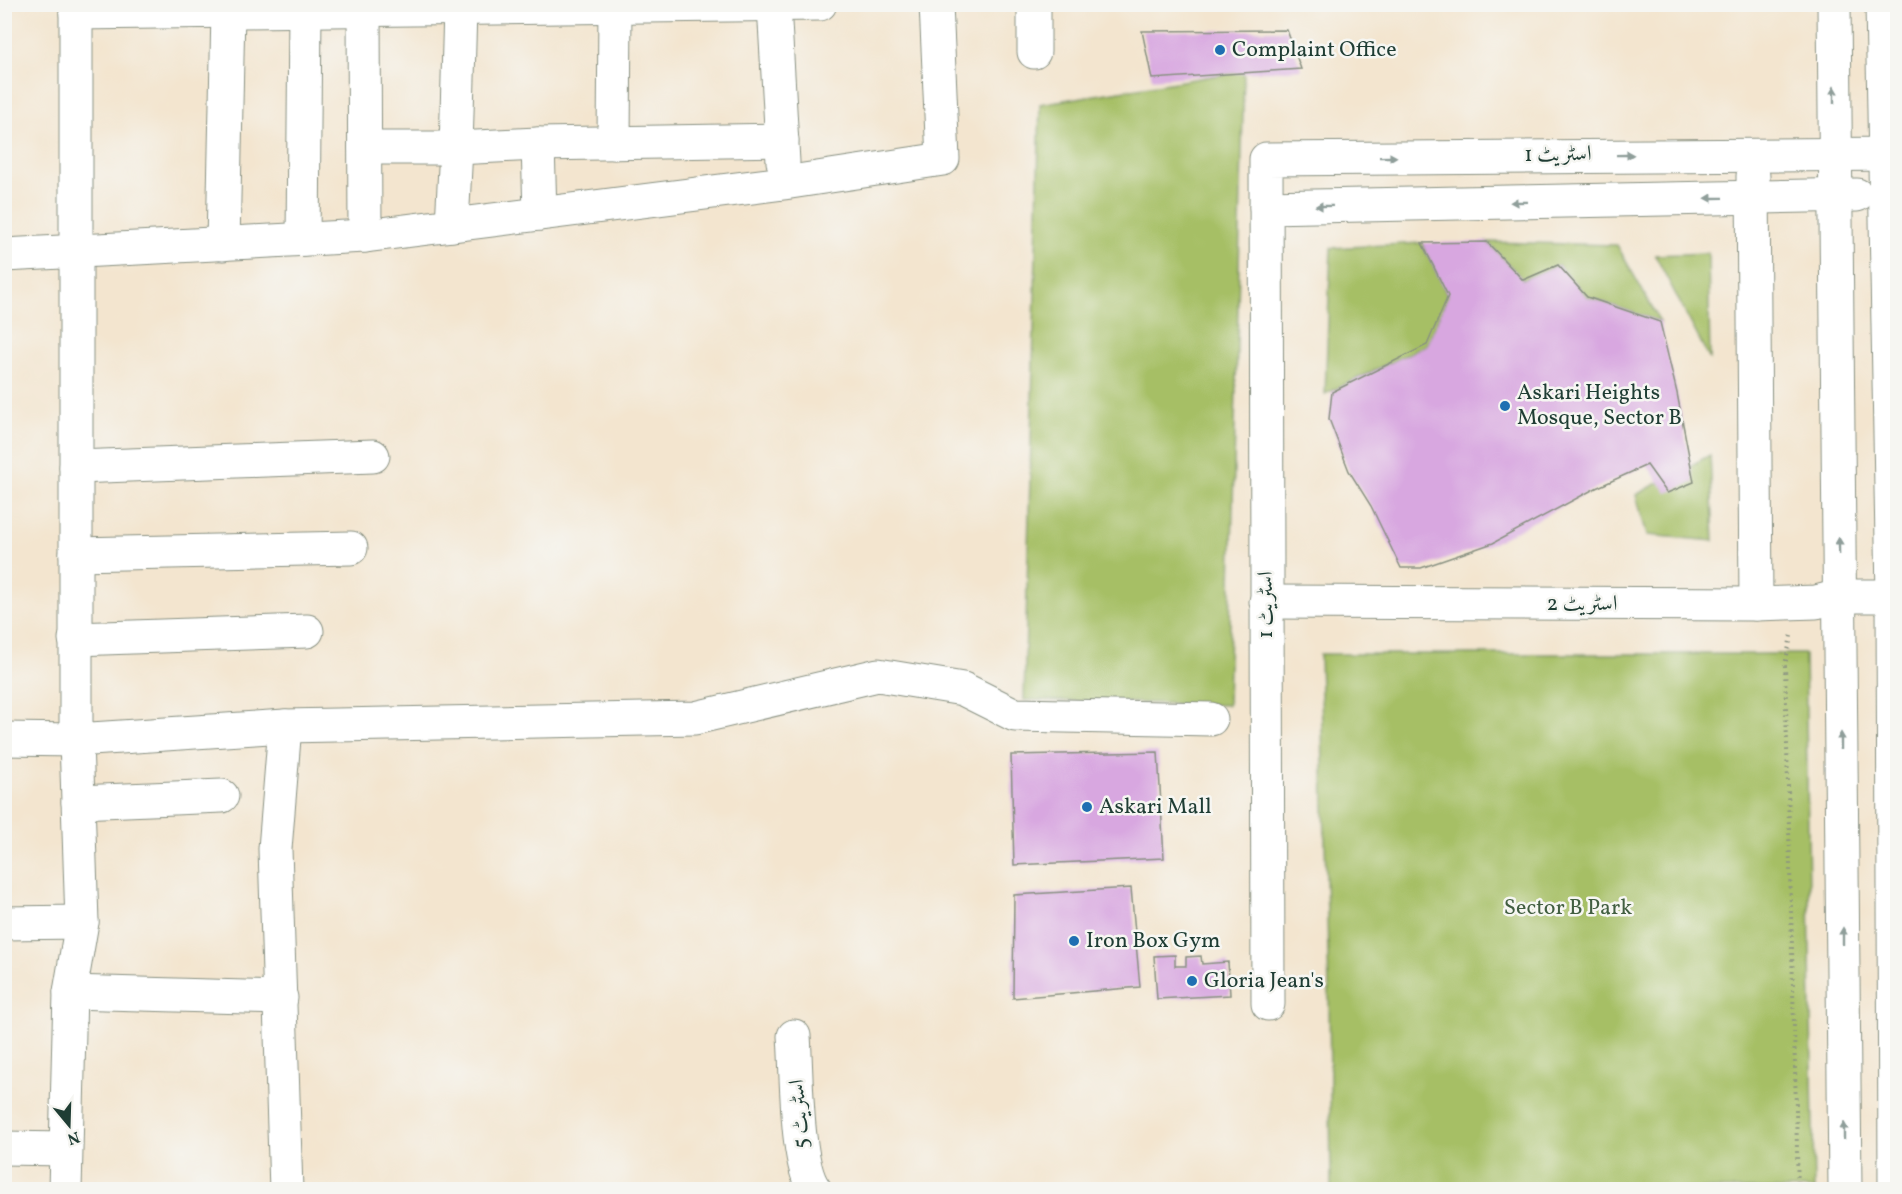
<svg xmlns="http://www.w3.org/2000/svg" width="1902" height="1194" font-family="Vollkorn,Amiri,serif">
	<rect width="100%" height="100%" fill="#f6f6f2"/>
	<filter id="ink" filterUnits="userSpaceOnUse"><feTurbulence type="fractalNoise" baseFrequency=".0167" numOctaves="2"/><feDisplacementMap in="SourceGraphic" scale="12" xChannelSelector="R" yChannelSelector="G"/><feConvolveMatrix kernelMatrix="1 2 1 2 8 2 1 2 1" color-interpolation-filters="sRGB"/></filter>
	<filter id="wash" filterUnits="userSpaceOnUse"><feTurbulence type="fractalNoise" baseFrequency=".008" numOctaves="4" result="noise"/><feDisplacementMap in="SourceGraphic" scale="24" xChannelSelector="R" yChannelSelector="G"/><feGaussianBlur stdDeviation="1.35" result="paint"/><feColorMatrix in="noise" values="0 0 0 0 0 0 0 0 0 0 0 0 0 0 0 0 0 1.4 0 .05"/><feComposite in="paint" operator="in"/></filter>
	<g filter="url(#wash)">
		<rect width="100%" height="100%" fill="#f3e5cf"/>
		<g fill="#a6bf65" stroke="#627e4c" stroke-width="1.5">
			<path d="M 1244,71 L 1228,705 L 1024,700 L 1040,104 Z"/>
			<path d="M 1487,242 L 1617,245 L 1660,322 L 1587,297 L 1558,265 L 1523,280 Z"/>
			<path d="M 1422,243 L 1448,296 L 1427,345 L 1325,394 L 1331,248 Z"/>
			<path d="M 1708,253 L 1710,360 L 1655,255 Z"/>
			<path d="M 1710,455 L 1714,541 L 1647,535 L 1636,495 Z"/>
			<path d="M 1320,654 L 1805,654 L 1814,1189 L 1331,1189 L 1329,991 Z"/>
		</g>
		<g id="blocks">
			<g fill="#d8a7e0">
				<path d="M 1287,30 L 1301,69 L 1152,79 L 1142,31 Z"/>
				<path d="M 1487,242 L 1523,280 L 1558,265 L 1587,297 L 1660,322 L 1677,393 L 1694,482 L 1667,493 L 1647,465 L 1596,488 L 1493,543 L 1421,568 L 1401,568 L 1371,506 L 1349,471 L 1329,419 L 1332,392 L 1427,345 L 1448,296 L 1422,243 Z"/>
				<path d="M 1158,752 L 1164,858 L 1014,865 L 1011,755 Z"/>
				<path d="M 1131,888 L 1140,987 L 1013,998 L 1014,895 Z"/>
				<path d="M 1175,955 L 1175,966 L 1186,966 L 1186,957 L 1201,956 L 1202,964 L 1228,962 L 1230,995 L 1157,999 L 1154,956 Z"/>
			</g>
		</g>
	</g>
	<g filter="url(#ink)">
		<use href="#blocks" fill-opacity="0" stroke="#899182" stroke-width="1.5"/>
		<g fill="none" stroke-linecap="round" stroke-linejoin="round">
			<defs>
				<g id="minor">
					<path d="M 1834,4 L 1845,1190"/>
					<path d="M 1882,4 L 1893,595 L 1895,1190"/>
					<path d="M 774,5 L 783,162"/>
					<path d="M 460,9 L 456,148 L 538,144"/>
					<path d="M 364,10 L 365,236"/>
					<path d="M 76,13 L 820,4"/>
					<path d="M 1034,52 L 1034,4"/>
					<path d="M 614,143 L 615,7"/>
					<path d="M 365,148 L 456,148 L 452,225"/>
					<path d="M 1753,176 L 1756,604"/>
					<path d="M 1266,207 L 1857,195"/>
					<path d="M 540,214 L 538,144 L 782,140"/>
					<path d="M 303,239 L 305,10"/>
					<path d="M 223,244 L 228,11"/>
					<path d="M 4,255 L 365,236 L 784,183 L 943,159 L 936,4"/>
					<path d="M 76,467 L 373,456"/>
					<path d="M 76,554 L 351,548"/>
					<path d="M 1266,602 L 1756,604 L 1816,602 L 1840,596 L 1898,596"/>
					<path d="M 75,639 L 307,631"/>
					<path d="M 285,726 L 275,849 L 286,1190"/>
					<path d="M 4,739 L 76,740 L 285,726 L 695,718 L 878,675 L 963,689 L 1015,715 L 1211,719"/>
					<path d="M 78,802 L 222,796"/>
					<path d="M 4,923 L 82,922"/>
					<path d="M 70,992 L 281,998"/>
					<path d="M 1268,1004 L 1266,159 L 1898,154"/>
					<path d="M 794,1036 C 797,1072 795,1164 815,1190"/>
					<path d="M 4,1148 L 65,1149"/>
					<path d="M 65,1190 L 70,992 L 82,922 L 76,740 L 76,4"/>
				</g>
			</defs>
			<use href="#minor" stroke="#899182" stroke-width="35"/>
			<path stroke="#899182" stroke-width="4" stroke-dasharray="1.5 4.5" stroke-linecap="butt" d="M 1791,636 L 1785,665 L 1798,1190"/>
			<use href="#minor" stroke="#fff" stroke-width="33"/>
		</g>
		<defs><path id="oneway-solid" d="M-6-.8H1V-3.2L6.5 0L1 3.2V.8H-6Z" transform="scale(1.5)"/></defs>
		<g fill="#8f9e9a">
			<use href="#oneway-solid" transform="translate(1834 95) rotate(-90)"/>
			<use href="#oneway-solid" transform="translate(1625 155) rotate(-1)"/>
			<use href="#oneway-solid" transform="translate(1388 157) rotate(-1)"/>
			<use href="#oneway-solid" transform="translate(1714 198) rotate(179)"/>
			<use href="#oneway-solid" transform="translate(1519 202) rotate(179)"/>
			<use href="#oneway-solid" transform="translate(1324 206) rotate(179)"/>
			<use href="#oneway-solid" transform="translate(1839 546) rotate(-91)"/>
			<use href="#oneway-solid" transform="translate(1841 741) rotate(-90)"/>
			<use href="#oneway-solid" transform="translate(1843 936) rotate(-90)"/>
			<use href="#oneway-solid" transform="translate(1844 1131) rotate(-90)"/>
		</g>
	</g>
	<g fill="#1f6fb2" stroke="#f6f6f2" stroke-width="2">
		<circle cx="1220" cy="50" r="6"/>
		<circle cx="1505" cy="406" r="6"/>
		<circle cx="1087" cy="807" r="6"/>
		<circle cx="1074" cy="941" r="6"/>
		<circle cx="1192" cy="981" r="6"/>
	</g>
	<g text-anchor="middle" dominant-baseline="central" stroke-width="5" stroke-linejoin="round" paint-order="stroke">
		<g font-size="22" fill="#1f3d34" stroke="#f6f6f2" text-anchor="start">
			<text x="1232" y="50">Complaint Office</text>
			<text x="1517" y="393">Askari Heights<tspan x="1517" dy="25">Mosque, Sector B</tspan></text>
			<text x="1099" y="807">Askari Mall</text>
			<text x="1086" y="941">Iron Box Gym</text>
			<text x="1204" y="981">Gloria Jean's</text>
		</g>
		<g font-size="22" fill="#1f3d34" stroke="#f6f6f2">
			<text transform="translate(1558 155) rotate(-1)">اسٹریٹ 1</text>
			<text x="1582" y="604">اسٹریٹ 2</text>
			<text transform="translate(1266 605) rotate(-90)">اسٹریٹ 1</text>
			<text transform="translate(800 1114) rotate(-94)">اسٹریٹ 5</text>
		</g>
		<g font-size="22" fill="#415e40" stroke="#f6f6f2">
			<text x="1568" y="908">Sector B Park</text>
		</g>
	</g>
	<rect width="1902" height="1194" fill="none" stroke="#f6f6f2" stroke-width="24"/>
	<g transform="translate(69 1125) rotate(161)" stroke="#f6f6f2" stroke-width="4.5" paint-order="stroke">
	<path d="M0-4.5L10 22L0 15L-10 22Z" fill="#1f3d34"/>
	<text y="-9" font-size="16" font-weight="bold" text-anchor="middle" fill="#1f3d34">N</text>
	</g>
</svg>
